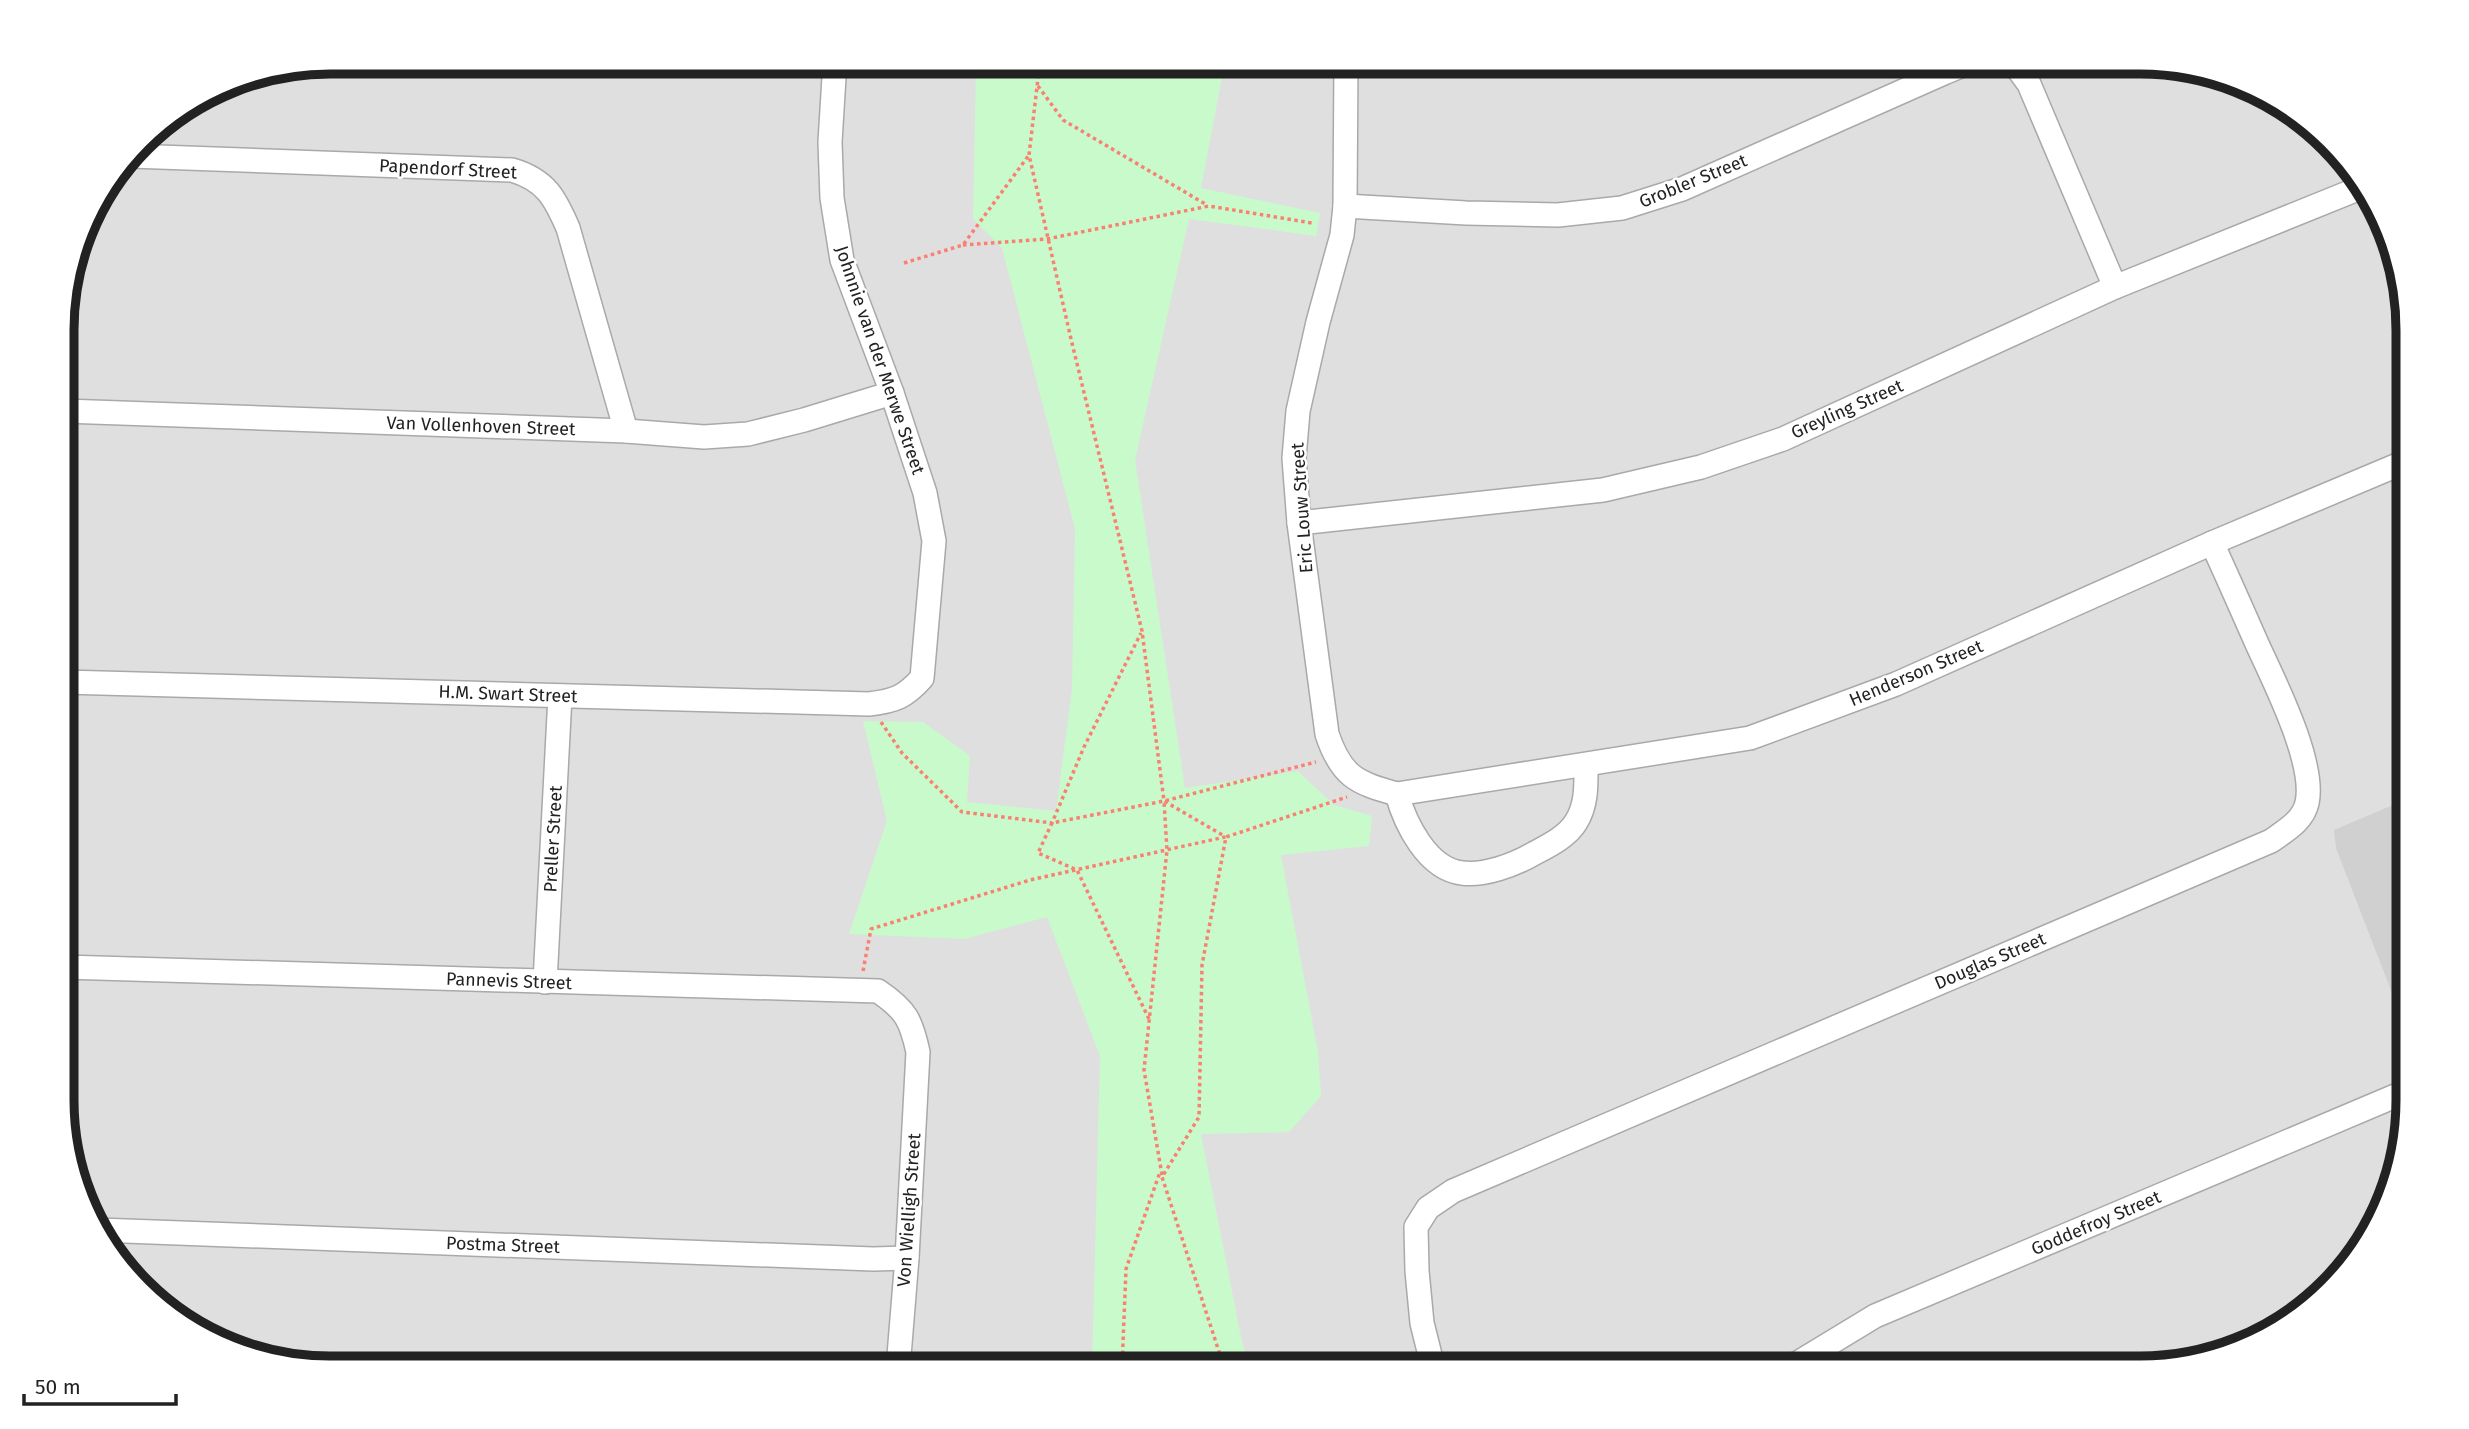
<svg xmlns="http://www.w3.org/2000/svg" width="2469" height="1429" font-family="'Fira Sans',sans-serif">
	<rect width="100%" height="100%" fill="#f2efe9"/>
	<path fill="#e0dfdf" d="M 330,61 L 2140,61 L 2209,71 L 2273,97 L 2363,181 L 2394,244 L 2407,312 L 2407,1116 L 2372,1233 L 2329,1289 L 2274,1332 L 2156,1367 L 329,1368 L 260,1358 L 196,1332 L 106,1248 L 64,1134 L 64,295 L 89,211 L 152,128 L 227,82 Z"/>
	<path fill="#d0d0d0" d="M 2407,799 L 2407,1024 L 2404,1024 L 2336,848 L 2334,830 Z"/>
	<path fill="#c8facc" d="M 976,67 L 1223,72 L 1201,188 L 1320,213 L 1316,236 L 1189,219 L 1135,460 L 1185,788 L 1298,771 L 1334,805 L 1372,816 L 1369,846 L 1281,855 L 1318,1052 L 1321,1096 L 1289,1132 L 1201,1134 L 1242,1342 L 1250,1367 L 1092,1368 L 1100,1056 L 1047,917 L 964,939 L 849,934 L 887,821 L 863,721 L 923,722 L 970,756 L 967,802 L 1056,811 L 1072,689 L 1075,529 L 1002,248 L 973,219 Z"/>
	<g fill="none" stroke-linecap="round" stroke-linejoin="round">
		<defs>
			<g id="minor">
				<path d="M 1346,61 L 1345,206 L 1342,235 L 1318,322 L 1298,411 L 1294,458 L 1299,523 L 1327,734 C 1341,776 1356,783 1397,794 L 1750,738 L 1896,684 L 2212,543 L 2407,461"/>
				<path d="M 2005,61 L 2018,69 L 2029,84 L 2115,287"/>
				<path d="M 131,156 L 512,170 C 546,180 555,198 568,228 L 626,431"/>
				<path d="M 1345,206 L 1466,213 L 1558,215 L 1622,208 L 1682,189 L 1946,72 L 1968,63 L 1980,61"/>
				<path d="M 64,411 L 626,431 L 704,437 L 748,434 L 804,420 L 892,393"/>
				<path d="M 1299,523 L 1603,490 L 1701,467 L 1783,439 L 2115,287 L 2365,186"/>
				<path d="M 64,682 L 869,704 C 895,701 905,697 922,678 L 934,541 L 925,493 L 892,393 L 842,260 L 832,198 L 830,142 L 835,61"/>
				<path d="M 1397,794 C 1405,823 1427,869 1462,873 C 1484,876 1514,865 1533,854 C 1548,846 1567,837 1576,822 C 1587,805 1586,784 1586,765"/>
				<path d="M 64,967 L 878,991 C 906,1010 911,1020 918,1052 L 907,1258 L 898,1368"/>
				<path d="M 545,982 L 560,696"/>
				<path d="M 99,1230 L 873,1259 L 907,1258"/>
				<path d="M 1433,1367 L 1422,1323 L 1417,1271 L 1416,1227 L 1428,1208 L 1453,1191 L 2271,841 C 2285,831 2303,821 2307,803 C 2316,764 2275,683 2258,646 C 2243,612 2228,578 2212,543"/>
				<path d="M 1791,1367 L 1875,1316 L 2407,1091"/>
			</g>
		</defs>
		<use href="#minor" stroke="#a9a9a9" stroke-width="26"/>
		<g stroke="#fa8072" stroke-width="3.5" stroke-dasharray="3.5 3.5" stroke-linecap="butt">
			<path d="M 1040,61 L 1029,155 L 1071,339 L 1142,631 L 1164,801 L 1226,837"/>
			<path d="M 1038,86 L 1063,120 L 1207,205"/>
			<path d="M 963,245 L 1047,239 L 1209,206 L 1312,223"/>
			<path d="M 904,263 L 963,245 L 1029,155"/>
			<path d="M 881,722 L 902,753 L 962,812 L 1052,823 L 1084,747 L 1141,633"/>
			<path d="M 863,971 L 871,929 L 1030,880 L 1225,837"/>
			<path d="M 1149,1019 L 1077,870 L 1038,853 L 1052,823 L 1164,801 L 1316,762"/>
			<path d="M 1162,1175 L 1144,1070 L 1167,850 L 1164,801"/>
			<path d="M 1224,1367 L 1162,1177 L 1199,1117 L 1202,965 L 1226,837 L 1347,797"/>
			<path d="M 1122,1368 L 1126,1269 L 1160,1172"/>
		</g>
		<use href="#minor" stroke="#fff" stroke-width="23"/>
	</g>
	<g text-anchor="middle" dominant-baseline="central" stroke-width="5" stroke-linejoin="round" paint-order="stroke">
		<g font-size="18" fill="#222" stroke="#fff">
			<text transform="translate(448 169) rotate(3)">Papendorf Street</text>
			<text transform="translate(1693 181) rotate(-22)">Grobler Street</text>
			<text transform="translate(880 360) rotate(71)">Johnnie van der Merwe Street</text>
			<text transform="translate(1847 409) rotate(-24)">Greyling Street</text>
			<text transform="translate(481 426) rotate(2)">Van Vollenhoven Street</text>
			<text transform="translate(1302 508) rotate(-94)">Eric Louw Street</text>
			<text transform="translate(1916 673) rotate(-23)">Henderson Street</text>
			<text transform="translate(508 694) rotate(2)">H.M. Swart Street</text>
			<text transform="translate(553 839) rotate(-87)">Preller Street</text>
			<text transform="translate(1990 961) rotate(-23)">Douglas Street</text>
			<text transform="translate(509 981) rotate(2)">Pannevis Street</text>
			<text transform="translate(909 1210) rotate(-86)">Von Wielligh Street</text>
			<text transform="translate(2096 1223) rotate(-23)">Goddefroy Street</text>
			<text transform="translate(503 1245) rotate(2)">Postma Street</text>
		</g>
	</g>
	<path d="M0 0H2469V1429H0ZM330 74H2140A256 256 0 0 1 2396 330V1100A256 256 0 0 1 2140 1356H330A256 256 0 0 1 74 1100V330A256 256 0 0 1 330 74Z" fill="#fff" fill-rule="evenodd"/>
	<path fill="none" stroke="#222" stroke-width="9" d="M330 74H2140A256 256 0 0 1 2396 330V1100A256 256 0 0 1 2140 1356H330A256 256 0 0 1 74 1100V330A256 256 0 0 1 330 74Z"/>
	<path d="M24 1394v10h152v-10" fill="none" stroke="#222222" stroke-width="3.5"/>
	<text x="35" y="1394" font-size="21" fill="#222222" stroke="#ffffff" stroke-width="5" paint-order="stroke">50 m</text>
</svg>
